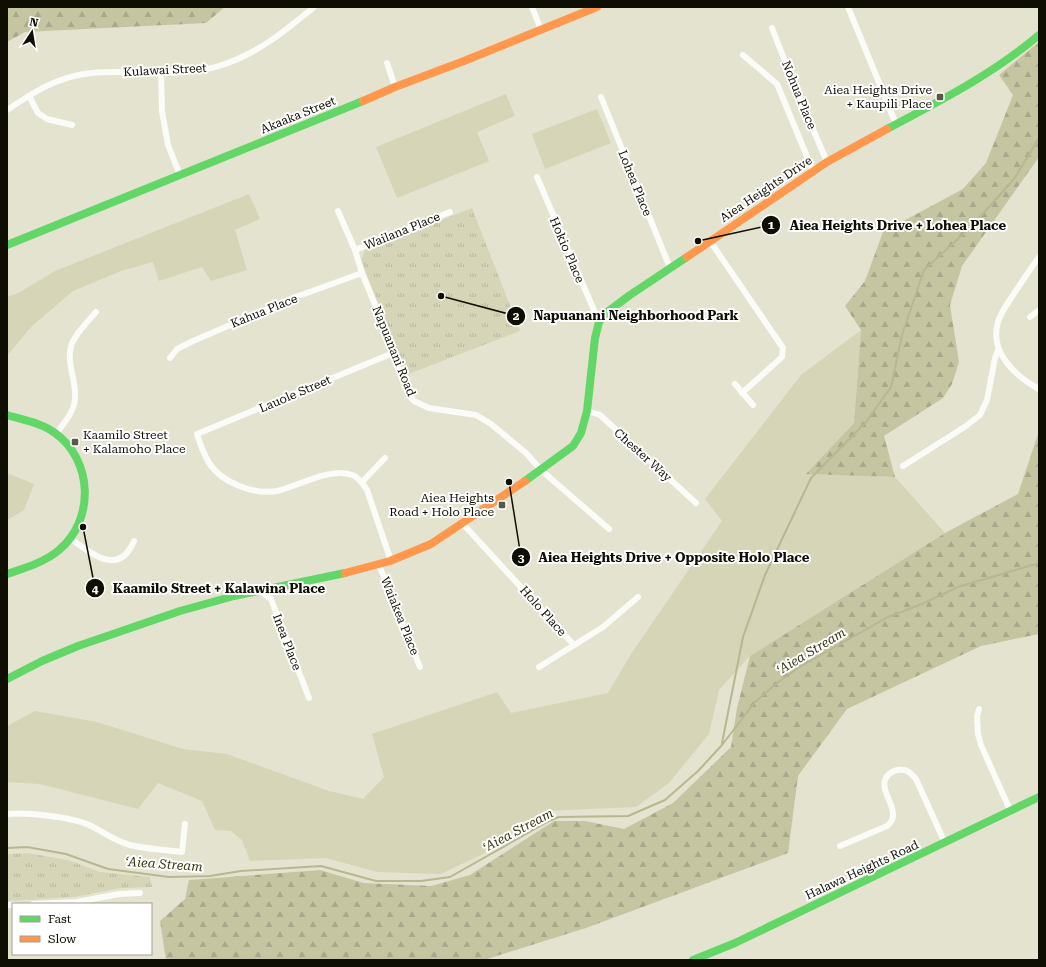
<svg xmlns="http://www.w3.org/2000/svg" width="1046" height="967" font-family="'Roboto Serif',serif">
	<defs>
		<pattern id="forest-firs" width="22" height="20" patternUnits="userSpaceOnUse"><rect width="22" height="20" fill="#c6c5a2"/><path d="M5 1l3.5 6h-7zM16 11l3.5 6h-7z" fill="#a9a88a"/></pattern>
		<pattern id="park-tufts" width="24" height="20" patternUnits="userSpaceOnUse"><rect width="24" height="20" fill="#d6d5b7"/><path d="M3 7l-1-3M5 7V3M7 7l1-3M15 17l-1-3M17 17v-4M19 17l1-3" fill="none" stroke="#b6b69c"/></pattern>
	</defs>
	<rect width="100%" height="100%" fill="#e4e3cf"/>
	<g fill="#d6d5b7">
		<path d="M 506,94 L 515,116 L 477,132 L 489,161 L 397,198 L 376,147 Z"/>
		<path d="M 597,109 L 611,143 L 545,169 L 532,134 Z"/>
		<path d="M 249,194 L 260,219 L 235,230 L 247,270 L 211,281 L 202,267 L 159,281 L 153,262 L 121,271 L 73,291 L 32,326 L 7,356 L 7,297 L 20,292 L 55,271 Z"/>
		<path d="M 861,330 L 854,423 L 807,474 L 895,477 L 945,533 L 750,656 L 719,690 L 709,734 L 669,783 L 636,807 L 547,811 L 489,851 L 441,874 L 377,872 L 326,858 L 250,861 L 242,840 L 231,831 L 215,830 L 202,801 L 158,783 L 138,809 L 40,784 L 7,782 L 7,726 L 35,711 L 97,722 L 183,749 L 227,754 L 329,791 L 363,799 L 384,777 L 372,734 L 497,692 L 511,713 L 608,693 L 631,654 L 722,521 L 705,499 L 801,375 Z"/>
		<path d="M 7,473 L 34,484 L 24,510 L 7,520 Z"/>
	</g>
	<g fill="url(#forest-firs)">
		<path d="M 7,7 L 225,7 L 206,23 L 25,32 L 7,42 Z"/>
		<path d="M 1039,42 L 1039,157 L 962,266 L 950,305 L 959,362 L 952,384 L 943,398 L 884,436 L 895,477 L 806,474 L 854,423 L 861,330 L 845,306 L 865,281 L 883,232 L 963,189 L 986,163 L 1013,95 L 999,75 Z"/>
		<path d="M 1039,431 L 1039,634 L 981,646 L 847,709 L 798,776 L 788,853 L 586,928 L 484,960 L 216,960 L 212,959 L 209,960 L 166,960 L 160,921 L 185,899 L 189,880 L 320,870 L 364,883 L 431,886 L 470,875 L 554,821 L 585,821 L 624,829 L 673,803 L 731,747 L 737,708 L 750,656 L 945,533 L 1018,494 Z"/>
	</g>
	<g fill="url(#park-tufts)">
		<path d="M 472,208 L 520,331 L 406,375 L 361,260 L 365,250 Z"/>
		<path d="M 27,853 L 68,860 L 100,872 L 150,877 L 152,887 L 121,888 L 74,897 L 7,901 L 7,854 Z"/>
	</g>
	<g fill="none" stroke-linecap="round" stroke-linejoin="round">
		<g stroke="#b8b790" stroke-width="2">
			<path d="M 722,743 L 743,637 L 765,575 L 811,478 L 866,422 L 891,387 L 902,335 L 924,270 L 972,226 L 1014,179 L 1039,138"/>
			<path d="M 7,848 L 27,847 L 66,854 L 108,869 L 169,877 L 210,876 L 241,871 L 321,866 L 376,881 L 421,881 L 450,877 L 549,821 L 559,817 L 628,816 L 665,800 L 698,771 L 722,745 L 755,702 L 777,683 L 801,666 L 888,617 L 922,604 L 958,587 L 1039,563"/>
		</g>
		<g stroke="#fbfbf8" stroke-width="6">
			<path d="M 532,7 L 541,30"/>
			<path d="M 848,7 L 896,124"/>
			<path d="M 772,28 L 793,82 L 827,162"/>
			<path d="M 743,55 L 777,84 L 813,171"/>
			<path d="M 387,63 L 395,87"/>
			<path d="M 161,72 L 162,111 L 168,145 L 180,175"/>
			<path d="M 29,96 L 38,113 L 47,119 L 72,125"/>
			<path d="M 601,97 L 670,268"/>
			<path d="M 7,110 C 34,92 58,76 92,73 C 132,69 181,78 219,66 C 257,54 284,32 314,7"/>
			<path d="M 537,177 L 599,322"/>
			<path d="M 338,211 L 355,250 L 362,273 L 390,341 L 393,353 L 409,395 L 414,401 L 429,408 L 476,415 L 491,424 L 526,453 L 541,470 L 609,529"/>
			<path d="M 710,241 L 783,348 L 782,357 L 742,393"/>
			<path d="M 355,250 L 450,212"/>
			<path d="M 1039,257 C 1030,269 1022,282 1013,295 C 1008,303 1001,312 998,322 C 989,352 1015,376 1039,389"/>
			<path d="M 1030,317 L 1039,310"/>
			<path d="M 170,358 L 177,349 L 193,341 L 293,298 L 362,273"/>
			<path d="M 735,384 L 753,405"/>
			<path d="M 587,411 L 600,415 L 696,503"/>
			<path d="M 56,434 C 64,423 74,412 75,399 C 77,379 64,361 73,341 C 79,330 88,321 96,312"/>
			<path d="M 903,466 L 966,426 L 980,415 L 987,400 L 995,358 L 998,350"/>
			<path d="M 362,482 L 385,458"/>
			<path d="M 463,524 L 574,645"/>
			<path d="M 71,539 C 92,554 119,577 134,541"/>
			<path d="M 391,561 L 367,490 C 363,484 359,477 352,475 C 330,467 299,486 277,491 C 254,495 222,483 209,463 C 204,454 200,444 197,434 L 393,353"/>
			<path d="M 379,565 L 420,667"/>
			<path d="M 261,590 L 263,593 L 271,599 L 309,698"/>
			<path d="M 539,667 L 603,627 L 638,597"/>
			<path d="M 979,709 L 977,716 L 978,734 L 981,745 L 1010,810"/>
			<path d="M 7,814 C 25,812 72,817 89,825 C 102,831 115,841 130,845 C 147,849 165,850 182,852 L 185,824"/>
			<path d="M 840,846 L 887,826 C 891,823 893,820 893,815 C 894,802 876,786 889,774 C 894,770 898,769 904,770 C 910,771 912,775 916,779 L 945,843"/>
			<path d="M 33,904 L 77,902 L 119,894 L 140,893"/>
			<path d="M 7,905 L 13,905"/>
		</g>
		<g stroke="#63d668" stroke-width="8">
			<path d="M 887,129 C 940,101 993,74 1039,35"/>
			<path d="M 7,245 L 363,101"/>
			<path d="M 7,415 C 23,420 42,423 55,433 C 93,460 95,520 59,550 C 45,562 25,568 7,574"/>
			<path d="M 525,481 L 573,446 L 581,433 L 587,411 L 595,338 L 599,322 L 606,313 L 630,295 L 687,257"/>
			<path d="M 7,679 L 42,661 L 78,646 L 180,611 L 234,596 L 345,573"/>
			<path d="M 693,960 L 735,943 L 1039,797"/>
		</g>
		<g stroke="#ff974d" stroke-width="8">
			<path d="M 363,101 L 395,87 L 464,61 L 597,7"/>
			<path d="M 687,257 L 827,162 L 887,129"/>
			<path d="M 345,573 L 390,561 L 431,544 L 525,481"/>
		</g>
	</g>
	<g fill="#59594a" stroke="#fff" stroke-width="1.5">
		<rect x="936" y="93" width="8" height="8" rx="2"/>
		<rect x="71" y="438" width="8" height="8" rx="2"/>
		<rect x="498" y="501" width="8" height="8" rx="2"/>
	</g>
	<g text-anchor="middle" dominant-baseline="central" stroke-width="4" stroke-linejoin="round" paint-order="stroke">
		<g font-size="12" fill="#0e0e03" stroke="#fff">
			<text transform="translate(165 70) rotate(-3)">Kulawai Street</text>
			<text transform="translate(799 95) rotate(68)">Nohua Place</text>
			<text transform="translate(298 115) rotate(-22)">Akaaka Street</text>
			<text transform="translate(635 183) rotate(68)">Lohea Place</text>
			<text transform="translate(766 189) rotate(-34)">Aiea Heights Drive</text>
			<text transform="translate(402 231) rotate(-22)">Wailana Place</text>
			<text transform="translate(567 250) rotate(67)">Hokio Place</text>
			<text transform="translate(264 311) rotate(-22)">Kahua Place</text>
			<text transform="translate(394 351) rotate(68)">Napuanani Road</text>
			<text transform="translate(295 394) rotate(-23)">Lauole Street</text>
			<text transform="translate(643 455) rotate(42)">Chester Way</text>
			<text transform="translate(543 611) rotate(48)">Holo Place</text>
			<text transform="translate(400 616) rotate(68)">Waiakea Place</text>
			<text transform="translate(287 642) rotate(69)">Inea Place</text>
			<text transform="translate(862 870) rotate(-25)">Halawa Heights Road</text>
		</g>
		<g font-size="12" fill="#0e0e03" stroke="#fff" text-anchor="end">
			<text x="932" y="90">Aiea Heights Drive<tspan x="932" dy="14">+ Kaupili Place</tspan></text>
			<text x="83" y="435" text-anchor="start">Kaamilo Street<tspan x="83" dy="14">+ Kalamoho Place</tspan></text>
			<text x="494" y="498">Aiea Heights<tspan x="494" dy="14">Road + Holo Place</tspan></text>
		</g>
		<g font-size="13" font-style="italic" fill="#383710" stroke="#fff">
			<text transform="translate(811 651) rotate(-31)">ʻAiea Stream</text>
			<text transform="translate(518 830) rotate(-28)">ʻAiea Stream</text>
			<text transform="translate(164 864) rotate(4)">ʻAiea Stream</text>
		</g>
	</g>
	<path fill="none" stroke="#0e0e03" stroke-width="1.5" d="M698 241L771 225M441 296L516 316M509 482L521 557M83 527L95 588"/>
	<g fill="#0e0e03" stroke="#fff" stroke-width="1.5">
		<circle cx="698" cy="241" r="4"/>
		<circle cx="441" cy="296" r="4"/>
		<circle cx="509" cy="482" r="4"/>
		<circle cx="83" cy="527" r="4"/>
		<circle cx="771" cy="225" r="10"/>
		<circle cx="516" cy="316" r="10"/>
		<circle cx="521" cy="557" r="10"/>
		<circle cx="95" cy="588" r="10"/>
	</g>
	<g font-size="12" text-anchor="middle" font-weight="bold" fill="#fff">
		<text x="771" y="229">1</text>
		<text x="516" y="320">2</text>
		<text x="521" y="562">3</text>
		<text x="95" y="593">4</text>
	</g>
	<g font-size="13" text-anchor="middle" font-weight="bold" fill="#0e0e03" stroke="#fff" stroke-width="4" stroke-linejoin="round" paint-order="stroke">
		<text x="898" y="230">Aiea Heights Drive + Lohea Place</text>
		<text x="636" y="320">Napuanani Neighborhood Park</text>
		<text x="674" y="562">Aiea Heights Drive + Opposite Holo Place</text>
		<text x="219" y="593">Kaamilo Street + Kalawina Place</text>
	</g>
	<rect width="1046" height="967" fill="none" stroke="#0e0e03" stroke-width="16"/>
	<rect x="12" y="903" width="140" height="52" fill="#ffffff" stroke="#9f9f9a"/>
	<rect x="20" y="916" width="20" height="6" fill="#63d668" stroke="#9f9f9a"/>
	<text x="48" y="923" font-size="12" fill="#0e0e03">Fast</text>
	<rect x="20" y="936" width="20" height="6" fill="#ff974d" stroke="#9f9f9a"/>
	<text x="48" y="943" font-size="12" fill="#0e0e03">Slow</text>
	<g transform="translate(32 32) rotate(12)" stroke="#ffffff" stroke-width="3" paint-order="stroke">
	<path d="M0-3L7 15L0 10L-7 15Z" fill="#0e0e03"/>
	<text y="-6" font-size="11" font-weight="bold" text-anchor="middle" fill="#0e0e03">N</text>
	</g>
</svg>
